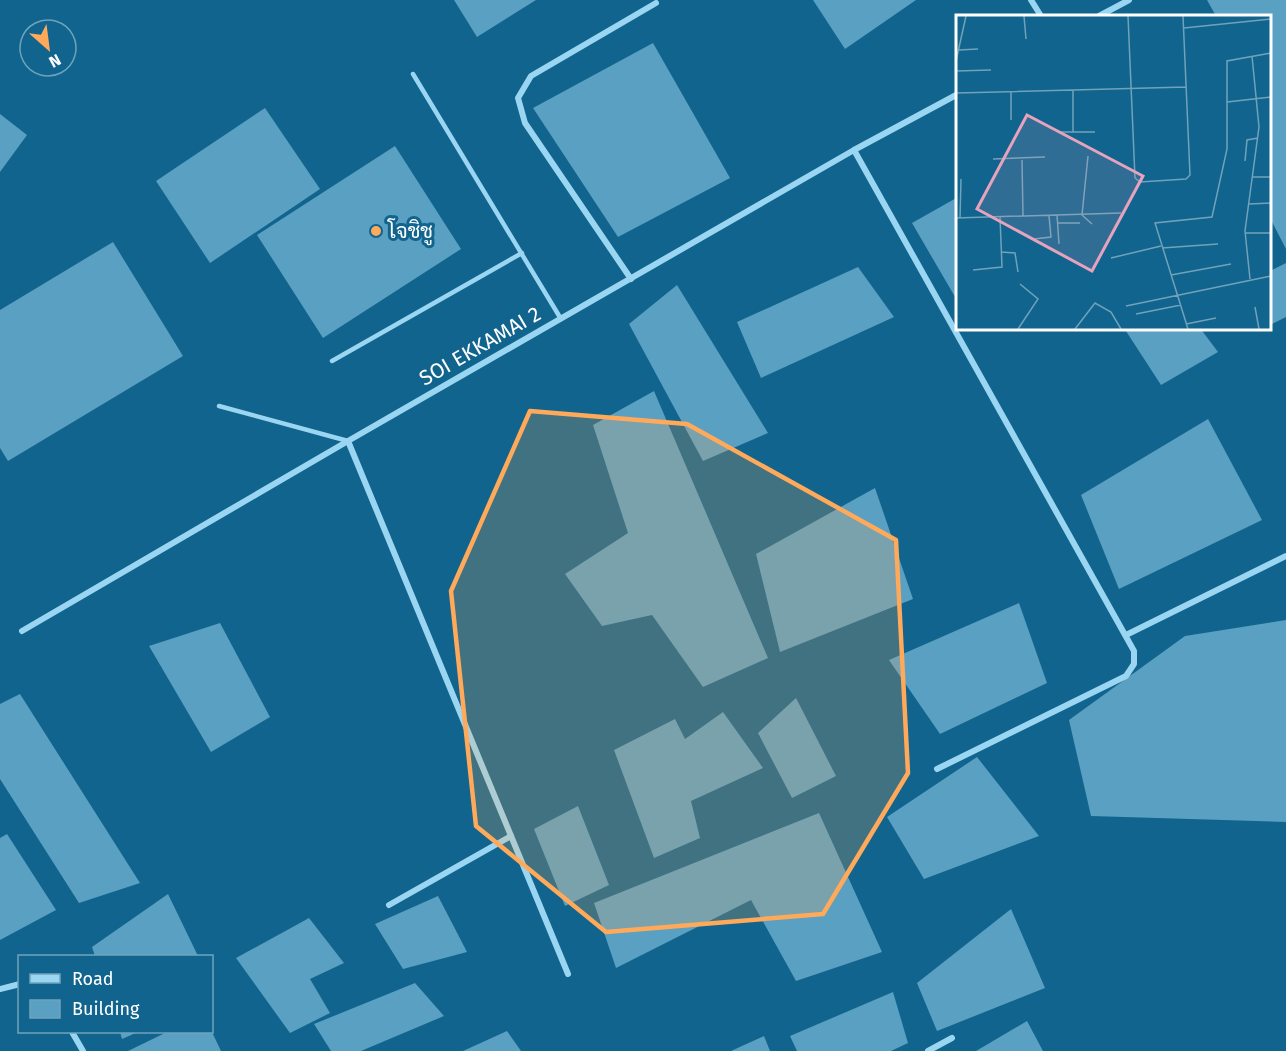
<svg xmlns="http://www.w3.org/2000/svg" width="1286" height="1051" font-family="'Fira Sans',Sarabun,sans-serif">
	<rect width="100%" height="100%" fill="#11648d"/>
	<g fill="#59a0c2">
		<path d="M 454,0 L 536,0 L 477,37 Z"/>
		<path d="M 813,0 L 916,0 L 845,49 Z"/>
		<path d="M 1207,0 L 1286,0 L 1286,249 L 1270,218 L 1270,16 L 1216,16 Z"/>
		<path d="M 653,43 L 730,178 L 618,237 L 533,108 Z"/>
		<path d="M 265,108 L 320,189 L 210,263 L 156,181 Z"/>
		<path d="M 0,114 L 27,135 L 0,172 Z"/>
		<path d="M 395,146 L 461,249 L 323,338 L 257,235 Z"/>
		<path d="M 958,197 L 958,302 L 912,223 Z"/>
		<path d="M 113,242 L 183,356 L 8,461 L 0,448 L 0,310 Z"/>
		<path d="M 1286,263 L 1286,317 L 1270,325 L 1270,271 Z"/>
		<path d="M 858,267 L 894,317 L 761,378 L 737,322 Z"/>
		<path d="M 677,285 L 768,433 L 703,461 L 629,324 Z"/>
		<path d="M 1124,328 L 1200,328 L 1218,352 L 1161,385 Z"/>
		<path d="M 654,391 L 768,658 L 703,687 L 652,615 L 602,626 L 565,574 L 628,533 L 593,425 Z"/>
		<path d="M 1208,419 L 1262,520 L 1119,589 L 1081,495 Z"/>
		<path d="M 875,488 L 913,599 L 780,652 L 756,554 Z"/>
		<path d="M 1019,603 L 1047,683 L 940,734 L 889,660 Z"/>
		<path d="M 1286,620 L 1286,822 L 1091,816 L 1069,720 L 1185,636 Z"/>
		<path d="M 220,623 L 270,717 L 211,752 L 149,646 Z"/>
		<path d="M 20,694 L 140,883 L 79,903 L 0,779 L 0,704 Z"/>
		<path d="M 796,698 L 836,776 L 792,798 L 758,733 Z"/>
		<path d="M 723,712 L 763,768 L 691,801 L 700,838 L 654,858 L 614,750 L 675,719 L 685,739 Z"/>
		<path d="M 977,757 L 1039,836 L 924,879 L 887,817 Z"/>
		<path d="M 578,806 L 609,885 L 565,906 L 534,829 Z"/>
		<path d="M 819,813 L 882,952 L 796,981 L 751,900 L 616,968 L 594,903 Z"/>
		<path d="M 7,834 L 56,910 L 0,940 L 0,838 Z"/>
		<path d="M 168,894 L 198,956 L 95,956 L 92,947 Z"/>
		<path d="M 438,896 L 467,952 L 403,969 L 375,924 Z"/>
		<path d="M 1011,909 L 1045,988 L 937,1031 L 917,983 Z"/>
		<path d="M 309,918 L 344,963 L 310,979 L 330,1013 L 290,1033 L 236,958 Z"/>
		<path d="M 415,983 L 444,1016 L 361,1051 L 331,1051 L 314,1024 Z"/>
		<path d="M 893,992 L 908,1043 L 891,1051 L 797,1051 L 790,1036 Z"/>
		<path d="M 1027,1021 L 1043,1051 L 976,1051 Z"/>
		<path d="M 507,1031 L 521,1051 L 463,1051 Z"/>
		<path d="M 120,1032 L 138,1032 L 122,1039 Z"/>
		<path d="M 167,1032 L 212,1032 L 221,1051 L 128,1051 Z"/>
		<path d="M 764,1036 L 770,1051 L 731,1051 Z"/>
	</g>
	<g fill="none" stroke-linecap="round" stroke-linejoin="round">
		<g stroke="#9ad6f2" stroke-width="4.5">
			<path d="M 413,74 L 561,319"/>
			<path d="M 332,361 L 522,253"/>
			<path d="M 219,406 L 348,441"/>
		</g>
		<g stroke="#9ad6f2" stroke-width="6">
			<path d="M 1031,0 L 1041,16"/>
			<path d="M 1099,16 L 1129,0"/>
			<path d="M 854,150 L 1134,651 L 1134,664 L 1126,676 L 937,769"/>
			<path d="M 631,279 L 525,123 L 518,98 L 531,76 L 656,3"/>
			<path d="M 348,441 L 568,974"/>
			<path d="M 22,631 L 348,441 L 854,150 L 958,94"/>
			<path d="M 1126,635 L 1286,556"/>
			<path d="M 389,905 L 511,836"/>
			<path d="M 0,989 L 20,984"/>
			<path d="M 72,1032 L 83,1051"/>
			<path d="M 928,1051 L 952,1038"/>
		</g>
	</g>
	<path fill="#ffa95a" fill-opacity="0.2" stroke="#ffa95a" stroke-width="4.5" stroke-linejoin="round" d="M 530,411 L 687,424 L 896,540 L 908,773 L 823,914 L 606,932 L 476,826 L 451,591 Z"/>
	<circle fill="#ffa95a" stroke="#11648d" stroke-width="2" cx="376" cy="231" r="6"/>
	<g text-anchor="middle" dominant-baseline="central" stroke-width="6" stroke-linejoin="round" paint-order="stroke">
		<g font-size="21" fill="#fff" stroke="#11648d" text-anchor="start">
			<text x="388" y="231">โจชิชู</text>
		</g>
		<g font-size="21" fill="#fff" stroke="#11648d">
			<text transform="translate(480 346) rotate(-30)">SOI EKKAMAI 2</text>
		</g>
	</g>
	<g transform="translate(956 15)">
		<rect width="315" height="315" fill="#11648d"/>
		<path fill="none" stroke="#70a2bb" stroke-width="1.5" d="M 68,1 L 70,24M 172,1 L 179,163 L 184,167 L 230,164 L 234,160 L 227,1M 228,13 L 315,4M 3,35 L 22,34M 0,46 L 10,1M 0,56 L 35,55M 55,77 L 55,105M 0,78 L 230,72M 271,87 L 315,82M 101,117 L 139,117M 117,117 L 117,75M 132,141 L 126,200 L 136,209M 37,144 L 89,142M 66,145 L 67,202M 289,146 L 291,125 L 302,123M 296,162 L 315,162M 293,189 L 315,188M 101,200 L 103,229M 0,203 L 165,198M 4,203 L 5,164M 102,208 L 124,208M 289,218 L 315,218M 78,224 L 95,222 L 93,201M 206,233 L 262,229M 45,237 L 59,238 L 62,257M 155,243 L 205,231M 17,255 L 46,252 L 44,202M 215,260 L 275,249M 294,264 L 289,216 L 303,112 L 296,41M 170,291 L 315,261M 299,292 L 303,314M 180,299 L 225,290M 230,309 L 260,303M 62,314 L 82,284 L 64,269M 119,314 L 139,288 L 155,297 L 165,314M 232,314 L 199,208 L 256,202 L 271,134 L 271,46 L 315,38"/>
		<path fill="#e7a3bd" fill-opacity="0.15" stroke="#e7a3bd" stroke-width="3" d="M 71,100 L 187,161 L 136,256 L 21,194 Z"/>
		<rect width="315" height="315" fill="none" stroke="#fff" stroke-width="3"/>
	</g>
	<rect x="18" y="955" width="195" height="78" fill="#11648d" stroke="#70a2bb" stroke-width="1.5"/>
	<rect x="30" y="974" width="30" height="9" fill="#9ad6f2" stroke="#70a2bb" stroke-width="1.5"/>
	<text x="72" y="985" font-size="18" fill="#ffffff">Road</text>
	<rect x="30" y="1000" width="30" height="18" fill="#59a0c2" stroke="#70a2bb" stroke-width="1.5"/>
	<text x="72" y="1015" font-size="18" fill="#ffffff">Building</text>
	<g transform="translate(48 48) rotate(152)"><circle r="28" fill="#11648d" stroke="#70a2bb" stroke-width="1.5"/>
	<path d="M0-4.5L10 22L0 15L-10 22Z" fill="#ffa95a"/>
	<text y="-9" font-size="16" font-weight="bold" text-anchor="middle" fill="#ffffff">N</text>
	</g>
</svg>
